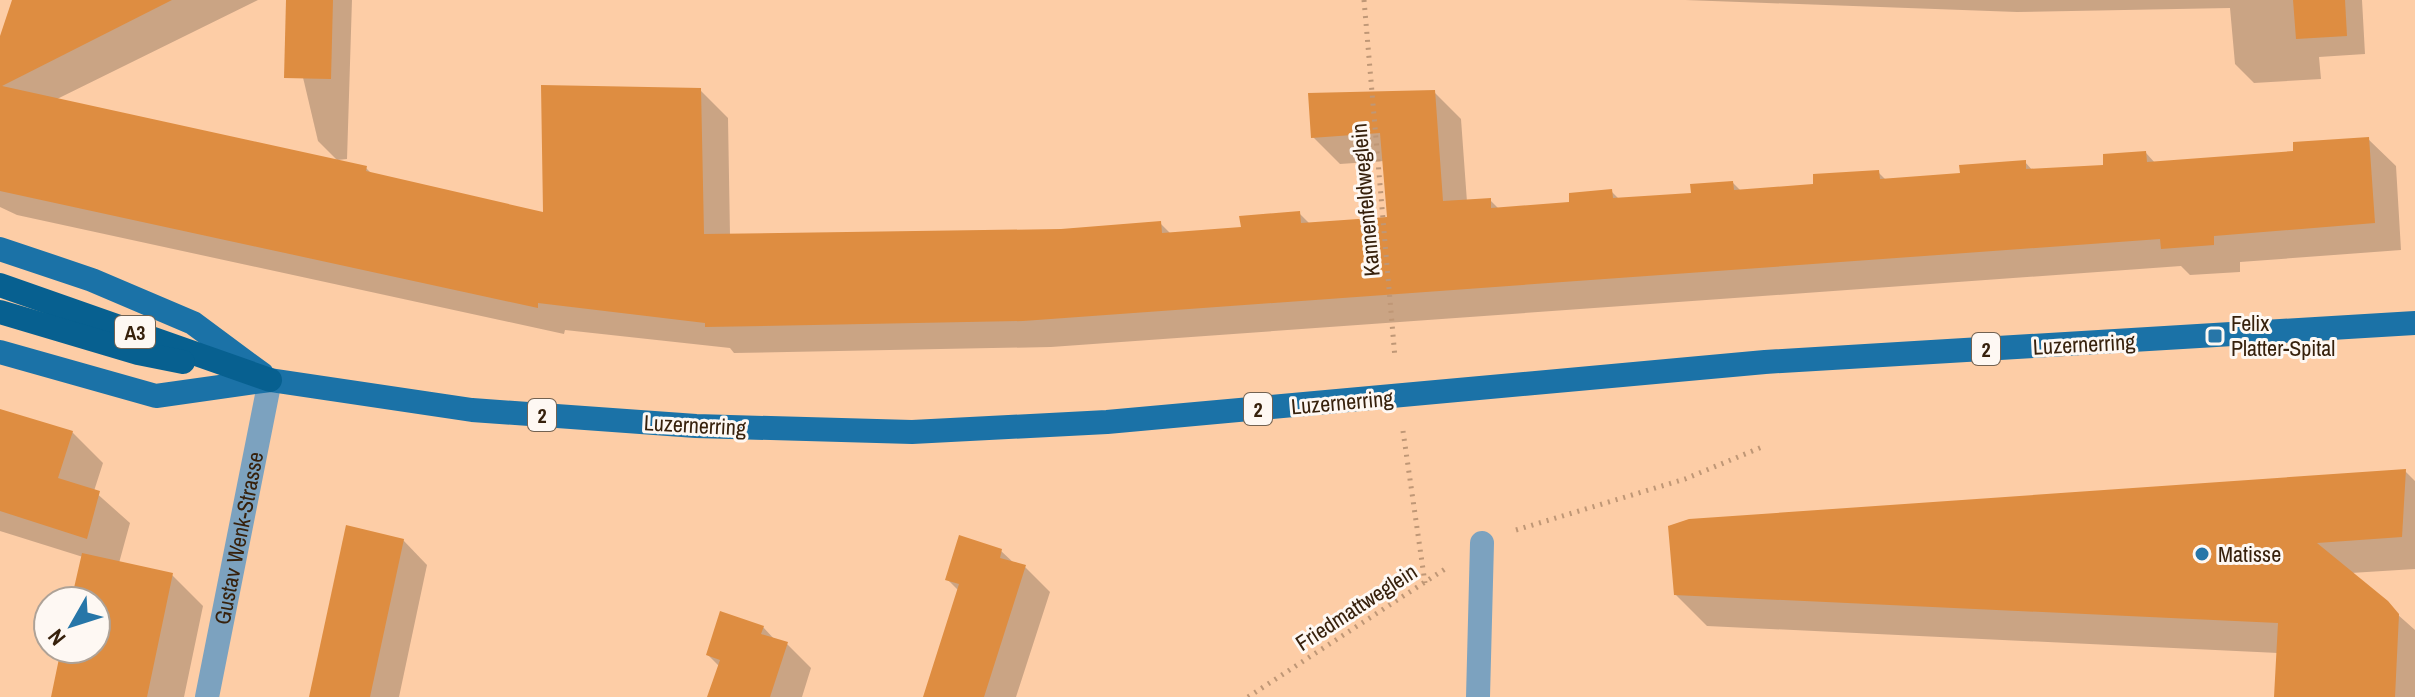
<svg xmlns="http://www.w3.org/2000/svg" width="2415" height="697" font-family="'Archivo Narrow',sans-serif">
	<rect width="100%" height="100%" fill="#fdcda6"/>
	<g fill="#0003">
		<path d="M 14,0 L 258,0 L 55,100 L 366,168 L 372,174 L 545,214 L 700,90 L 728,118 L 730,235 L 1061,231 L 1160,223 L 1171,234 L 1243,229 L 1299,213 L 1311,225 L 1389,219 L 1384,161 L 1340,164 L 1313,137 L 1434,92 L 1461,119 L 1467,202 L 1490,200 L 1499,209 L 1571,204 L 1611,191 L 1620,200 L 1693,195 L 1733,183 L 1741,191 L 1815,186 L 1878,172 L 1887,181 L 1962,175 L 2025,162 L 2033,171 L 2105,167 L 2146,153 L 2156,164 L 2295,153 L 2368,139 L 2396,166 L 2401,250 L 2240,262 L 2240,272 L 2190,275 L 2181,266 L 1051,347 L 734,353 L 730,348 L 565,330 L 564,334 L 17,215 L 0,207 L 0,40 Z"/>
		<path d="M 288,0 L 352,0 L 347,159 L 337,160 L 318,141 L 288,14 Z"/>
		<path d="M 1685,0 L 2362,0 L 2365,54 L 2319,57 L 2321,79 L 2254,83 L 2235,64 L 2230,8 L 2017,12 Z"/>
		<path d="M 0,410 L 72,432 L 103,463 L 94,491 L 130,523 L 119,563 L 172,575 L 203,606 L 184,697 L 53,697 L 63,649 L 96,649 L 96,601 L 73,601 L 83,557 L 0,531 Z"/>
		<path d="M 2405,471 L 2415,481 L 2415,569 L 2351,573 L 2415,630 L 2415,697 L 2276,697 L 2278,653 L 1707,626 L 1675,594 Z"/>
		<path d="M 403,540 L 427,565 L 399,697 L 311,697 Z"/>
		<path d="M 1001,551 L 1015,564 L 1025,567 L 1050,592 L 1016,697 L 925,697 L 959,591 L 947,579 Z"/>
		<path d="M 763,627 L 776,641 L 787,644 L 811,668 L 802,697 L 710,697 L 719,666 L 708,655 Z"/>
	</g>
	<g fill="#de8d41">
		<path d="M 12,0 L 172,0 L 2,86 L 367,166 L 366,171 L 543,212 L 541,85 L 701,88 L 704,234 L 1061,229 L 1161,221 L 1162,233 L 1241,227 L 1239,216 L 1300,211 L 1301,223 L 1387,217 L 1380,133 L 1311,138 L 1308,93 L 1435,90 L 1443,201 L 1491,198 L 1491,208 L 1569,202 L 1569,193 L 1612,189 L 1613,198 L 1691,193 L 1690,184 L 1733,181 L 1734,190 L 1813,184 L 1813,174 L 1879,170 L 1880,179 L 1960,173 L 1959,165 L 2026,160 L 2026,169 L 2103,165 L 2103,154 L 2146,151 L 2147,162 L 2293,151 L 2293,142 L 2369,137 L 2375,223 L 2214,236 L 2214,245 L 2161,249 L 2160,239 L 1023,321 L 705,327 L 705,323 L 538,303 L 538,308 L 0,191 L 0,36 Z"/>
		<path d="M 286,0 L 333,0 L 331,79 L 284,78 Z"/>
		<path d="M 2293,0 L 2345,0 L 2347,36 L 2296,39 Z"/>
		<path d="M 0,409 L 73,431 L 58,478 L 100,491 L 87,539 L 0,511 Z"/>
		<path d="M 2406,469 L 2402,537 L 2317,543 L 2388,601 L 2399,614 L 2395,697 L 2274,697 L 2278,623 L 1674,595 L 1668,526 L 1689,519 Z"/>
		<path d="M 346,525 L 404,539 L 370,697 L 309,697 Z"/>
		<path d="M 959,535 L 1002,549 L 1000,558 L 1026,565 L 984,697 L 923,697 L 959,584 L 945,580 Z"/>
		<path d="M 82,553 L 173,573 L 147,697 L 51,697 L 61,649 L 96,649 L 96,601 L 71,601 Z"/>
		<path d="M 720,611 L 764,626 L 761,634 L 788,642 L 770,697 L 707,697 L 720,660 L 706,655 Z"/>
	</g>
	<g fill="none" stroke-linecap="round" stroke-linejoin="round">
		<g stroke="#bf9776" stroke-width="5" stroke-dasharray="2 6" stroke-linecap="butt">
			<path d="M 1364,0 L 1395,358"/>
			<path d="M 1403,431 L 1425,583"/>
			<path d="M 1516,530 L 1685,479 L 1762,447"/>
			<path d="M 1248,697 L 1445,569"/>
		</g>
		<g stroke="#7ca2bf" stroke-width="24">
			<path id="s1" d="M 207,697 L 270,380"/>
			<path d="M 1478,697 L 1482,543"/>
		</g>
		<g stroke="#1b72a7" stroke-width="24">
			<path d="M 0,249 L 92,280 L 193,323 L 262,374"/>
			<path d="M 0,352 L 156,396 L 270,380 L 472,410 L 696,426 L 912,432 L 1107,422 L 1765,362 L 2415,323"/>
		</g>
		<g stroke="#076090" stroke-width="24">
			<path d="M 0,285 L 270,380"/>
			<path d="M 0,312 L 138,353 L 183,362"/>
		</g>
	</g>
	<g fill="#2776a8" stroke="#fef8f3" stroke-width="3">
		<rect x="2207" y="328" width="16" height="16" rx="4"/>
		<circle cx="2202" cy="554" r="8"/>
	</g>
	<g text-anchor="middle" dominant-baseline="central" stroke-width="6" stroke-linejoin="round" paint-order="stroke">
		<g fill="#fef8f3" stroke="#736251" stroke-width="2">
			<rect x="115" y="316" width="40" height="32" rx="6"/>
			<rect x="1972" y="333" width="28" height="32" rx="6"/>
			<rect x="1244" y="393" width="28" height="32" rx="6"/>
			<rect x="528" y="399" width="28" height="32" rx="6"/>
		</g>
		<g font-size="20" font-weight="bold" fill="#37210c">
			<text x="135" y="332">A3</text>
			<text x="1986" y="349">2</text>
			<text x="1258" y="409">2</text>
			<text x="542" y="415">2</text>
		</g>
		<g font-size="22" fill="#37210c" stroke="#fef8f3">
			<text transform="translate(1365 200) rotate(-95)">Kannenfeldweglein</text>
			<text transform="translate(2084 344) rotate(-3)">Luzernerring</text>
			<text transform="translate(1342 402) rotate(-5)">Luzernerring</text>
			<text transform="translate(695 425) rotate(3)">Luzernerring</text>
			<text stroke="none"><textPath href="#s1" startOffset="162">Gustav Wenk-Strasse</textPath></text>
			<text transform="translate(1356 607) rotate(-33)">Friedmattweglein</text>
		</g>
		<g font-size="22" fill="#37210c" stroke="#fef8f3" text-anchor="start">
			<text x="2231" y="323">Felix<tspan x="2231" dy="25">Platter-Spital</tspan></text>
			<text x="2218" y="554">Matisse</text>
		</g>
	</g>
	<g transform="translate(72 625) rotate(231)"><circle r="38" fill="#fef8f3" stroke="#aea297" stroke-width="2"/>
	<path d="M0-6L14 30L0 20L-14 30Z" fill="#2776a8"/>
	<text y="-12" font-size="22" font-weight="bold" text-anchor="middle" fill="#37210c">N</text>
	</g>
</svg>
